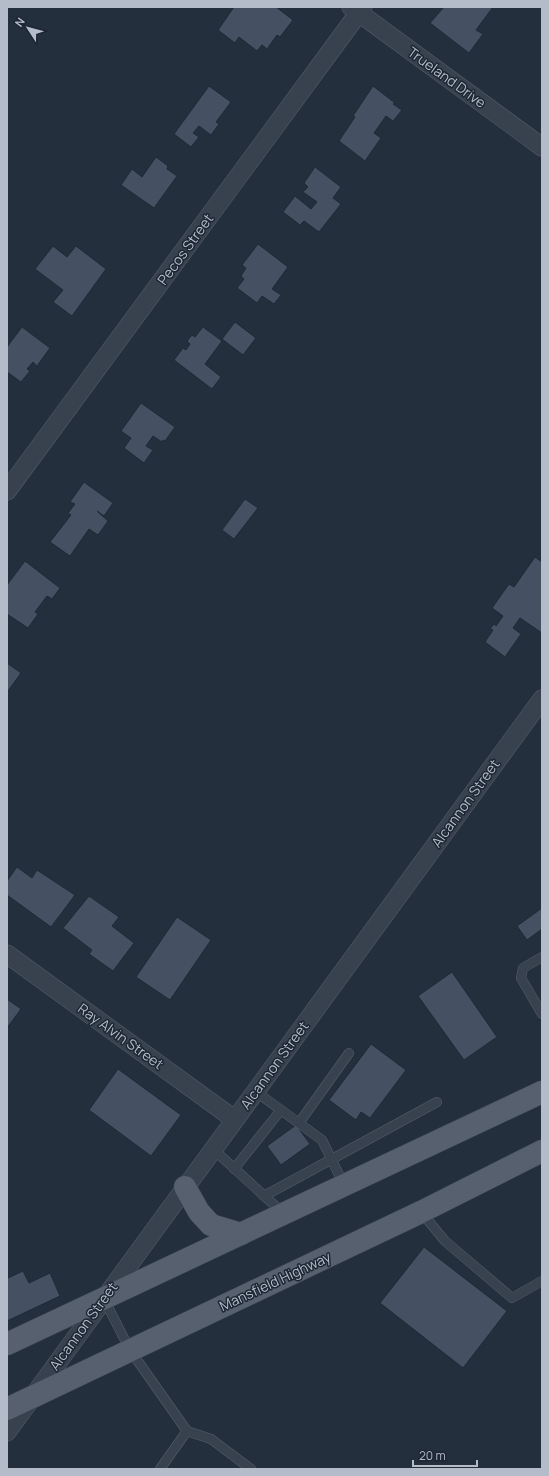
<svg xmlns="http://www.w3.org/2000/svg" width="549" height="1476" font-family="Manrope,sans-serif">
	<rect width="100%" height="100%" fill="#242f3e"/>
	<g fill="#455162" stroke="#1f2835">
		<path d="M 234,7 L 276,7 L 293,20 L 280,37 L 277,35 L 267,49 L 262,45 L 257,51 L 239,37 L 235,43 L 218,30 Z"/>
		<path d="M 444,7 L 493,7 L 476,30 L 483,34 L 469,53 L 430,23 Z"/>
		<path d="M 209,86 L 231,102 L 216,122 L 219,124 L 211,135 L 199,126 L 193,133 L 199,137 L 191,147 L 174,134 Z"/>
		<path d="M 373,86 L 395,103 L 393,104 L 402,110 L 393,121 L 386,116 L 374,133 L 381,138 L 365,161 L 339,141 L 355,117 L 353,116 Z"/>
		<path d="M 156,157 L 168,166 L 167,169 L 177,176 L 154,208 L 121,185 L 132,169 L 142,177 Z"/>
		<path d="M 315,167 L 341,187 L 333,198 L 341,204 L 319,232 L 304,221 L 300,225 L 283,212 L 295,196 L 311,209 L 317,202 L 303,192 L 308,187 L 304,183 Z"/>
		<path d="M 258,244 L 288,267 L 272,289 L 281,295 L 274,304 L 262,296 L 257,303 L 237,288 L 244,279 L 241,276 L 246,268 L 242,265 Z"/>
		<path d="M 53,246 L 67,257 L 76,246 L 106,269 L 72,316 L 53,302 L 63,290 L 35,269 Z"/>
		<path d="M 235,322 L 256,338 L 243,355 L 222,339 Z"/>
		<path d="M 22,327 L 50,348 L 37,366 L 33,362 L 27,369 L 30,371 L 21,382 L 7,372 L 7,347 Z"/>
		<path d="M 203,327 L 222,341 L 205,364 L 221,377 L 212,389 L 174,360 L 183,348 L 186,350 L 190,344 L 187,341 L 192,335 L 195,337 Z"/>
		<path d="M 141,403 L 175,427 L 165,441 L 163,440 L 162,442 L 153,436 L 146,446 L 153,450 L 144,463 L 124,448 L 131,438 L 121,431 Z"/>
		<path d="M 84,482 L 113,503 L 104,516 L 97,511 L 108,521 L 98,535 L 89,529 L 70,556 L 50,542 L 71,515 L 68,513 L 75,504 L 70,502 Z"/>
		<path d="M 245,499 L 258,508 L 234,539 L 222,530 Z"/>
		<path d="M 535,557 L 542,562 L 542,633 L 520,618 L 513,628 L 521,634 L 505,657 L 485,642 L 493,630 L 490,629 L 494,624 L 496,626 L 503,616 L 492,608 L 509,584 L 514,587 Z"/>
		<path d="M 25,561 L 60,588 L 52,599 L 47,596 L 35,612 L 38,614 L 28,628 L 7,614 L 7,585 Z"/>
		<path d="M 7,663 L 21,673 L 8,691 L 7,690 Z"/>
		<path d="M 17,867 L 32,878 L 37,870 L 75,895 L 51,927 L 7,895 L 7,881 Z"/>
		<path d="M 89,896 L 119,917 L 112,926 L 134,943 L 113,971 L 89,954 L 92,950 L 63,928 Z"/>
		<path d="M 542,908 L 542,929 L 527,940 L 517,926 Z"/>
		<path d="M 177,917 L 211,940 L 170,1000 L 136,977 Z"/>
		<path d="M 452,972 L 497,1037 L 464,1060 L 418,996 Z"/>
		<path d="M 7,999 L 21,1009 L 7,1028 Z"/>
		<path d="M 371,1044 L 406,1070 L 370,1118 L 361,1112 L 356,1120 L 329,1100 Z"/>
		<path d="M 118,1069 L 181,1115 L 151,1156 L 89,1110 Z"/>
		<path d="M 296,1125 L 310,1144 L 281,1165 L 267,1146 Z"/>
		<path d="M 424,1247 L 507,1311 L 463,1368 L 380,1303 Z"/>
		<path d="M 23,1271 L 29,1283 L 50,1273 L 60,1296 L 7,1321 L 7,1276 L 8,1278 Z"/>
	</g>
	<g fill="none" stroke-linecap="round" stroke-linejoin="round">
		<defs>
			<g id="lane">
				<path d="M 542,957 L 523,968 L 521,978 L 542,1014"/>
				<path d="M 255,1091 L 322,1140 L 344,1185"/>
				<path d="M 299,1123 L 349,1053"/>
				<path d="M 213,1149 L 283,1213"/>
				<path d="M 234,1169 L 281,1110"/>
				<path d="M 264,1196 L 437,1102"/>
				<path d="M 421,1212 L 445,1241 L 512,1298 L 542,1281"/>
				<path d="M 104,1299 L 130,1350 L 187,1431 L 160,1469"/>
				<path d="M 187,1431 L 211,1439 L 251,1469"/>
			</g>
			<g id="street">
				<path d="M 351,7 L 542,147"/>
				<path d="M 7,491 L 363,7"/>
				<path d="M 7,954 L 234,1119"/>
				<path d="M 7,1432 L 542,699"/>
			</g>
			<g id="primary">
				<path d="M 185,1187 L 199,1212 L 211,1225 L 241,1234"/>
				<path d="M 7,1344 L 542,1092"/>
				<path d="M 7,1409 L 421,1212 L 542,1151"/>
			</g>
		</defs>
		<use href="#lane" stroke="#565f6c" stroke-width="10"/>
		<use href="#street" stroke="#565f6c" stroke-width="19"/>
		<use href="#primary" stroke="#414a57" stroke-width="23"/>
		<use href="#lane" stroke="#38414e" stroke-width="9"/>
		<use href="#street" stroke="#38414e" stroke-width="18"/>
		<use href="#primary" stroke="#56606e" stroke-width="22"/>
	</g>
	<g text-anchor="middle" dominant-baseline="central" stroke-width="3" stroke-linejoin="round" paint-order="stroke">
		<g font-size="14" fill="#b4bcc9" stroke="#1d2633">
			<text transform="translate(447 77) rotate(36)">Trueland Drive</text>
			<text transform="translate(185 249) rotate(-54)">Pecos Street</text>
			<text transform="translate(465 803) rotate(-54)">Alcannon Street</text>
			<text transform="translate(121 1036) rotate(36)">Ray Alvin Street</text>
			<text transform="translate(274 1065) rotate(-54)">Alcannon Street</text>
			<text transform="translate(275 1281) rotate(-25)">Mansfield Highway</text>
			<text transform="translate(83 1326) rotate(-54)">Alcannon Street</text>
		</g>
	</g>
	<rect width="549" height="1476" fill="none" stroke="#b4bcc9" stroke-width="16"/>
	<g transform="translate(28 28) rotate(306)" stroke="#1d2633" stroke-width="3" paint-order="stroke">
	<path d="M0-3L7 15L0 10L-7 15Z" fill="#b4bcc9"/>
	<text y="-6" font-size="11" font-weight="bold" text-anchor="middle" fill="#b4bcc9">N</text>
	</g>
	<path d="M413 1460v6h64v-6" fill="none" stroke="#b4bcc9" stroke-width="2"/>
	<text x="419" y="1460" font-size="12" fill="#b4bcc9" stroke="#1d2633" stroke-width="3" paint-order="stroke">20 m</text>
</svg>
